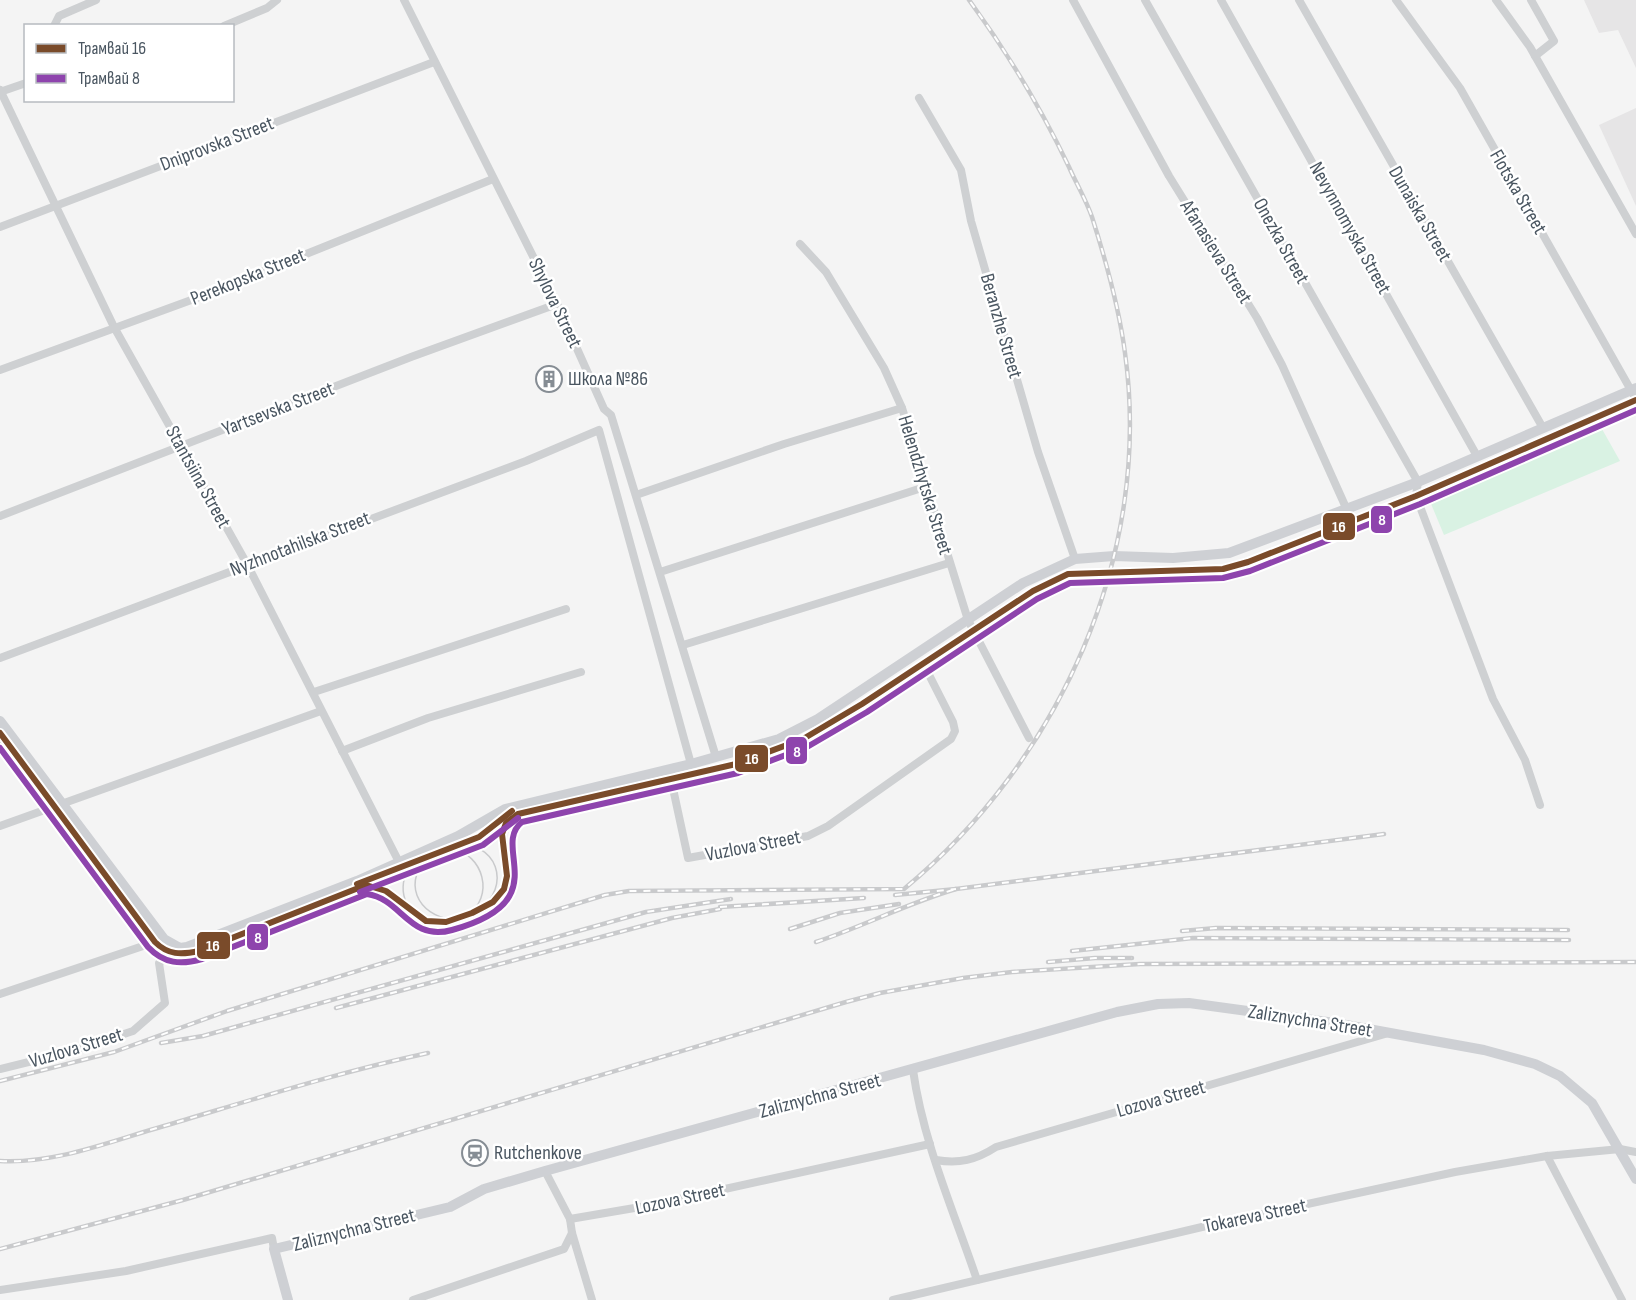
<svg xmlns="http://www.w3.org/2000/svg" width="1636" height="1300" font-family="'Sofia Sans Condensed',sans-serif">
	<rect width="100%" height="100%" fill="#f4f4f4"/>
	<g fill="#e6e5e6">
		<path d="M 1584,0 L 1636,0 L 1636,68 L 1618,30 L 1599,33 Z"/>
		<path d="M 1636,108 L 1636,206 L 1599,125 Z"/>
	</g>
	<path fill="#d9f2e3" d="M 1626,410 L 1628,417 L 1602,429 L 1620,461 L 1444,535 L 1429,499 Z"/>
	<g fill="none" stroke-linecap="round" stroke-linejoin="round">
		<g stroke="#ced0d2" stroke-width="8">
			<path d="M 404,0 L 557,304 L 604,409 L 611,415 L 716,757"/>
			<path d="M 1073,0 L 1169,176 L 1257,318 L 1282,365 L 1347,510"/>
			<path d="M 1145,0 L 1418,482 L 1416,496 L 1493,699 L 1525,760 L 1540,805"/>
			<path d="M 1221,0 L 1477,456"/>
			<path d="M 1299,0 L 1543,428"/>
			<path d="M 1396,0 L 1460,88 L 1636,399"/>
			<path d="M 1496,0 L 1530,47 L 1636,234"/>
			<path d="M 1531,0 L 1554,41 L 1535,56"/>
			<path d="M 54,26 L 59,16 L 96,0"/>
			<path d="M 224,26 L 267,8 L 277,0"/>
			<path d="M 0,90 L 114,327 L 247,564 L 399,862"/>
			<path d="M 0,92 L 26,83"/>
			<path d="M 919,98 L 961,170 L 971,221 L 1038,452 L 1075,559"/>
			<path d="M 0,227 L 434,62"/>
			<path d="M 800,244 L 826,272 L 884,368 L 902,408 L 968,620 L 1029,738"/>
			<path d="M 0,370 L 194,299 L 493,179"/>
			<path d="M 636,495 L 784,444 L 902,408"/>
			<path d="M 0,516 L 411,357 L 557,304"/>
			<path d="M 660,572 L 928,486"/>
			<path d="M 683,645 L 949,563"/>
			<path d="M 0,658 L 526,461 L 599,430 L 691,764"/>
			<path d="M 314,692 L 566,609"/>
			<path d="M 342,751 L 428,718 L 581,672"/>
			<path d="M 669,770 L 688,858 L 808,836 L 828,826 L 951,739 L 955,731 L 953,722 L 925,667"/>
			<path d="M 672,785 L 770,760 L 798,749 L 976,633"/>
			<path d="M 0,826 L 321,711"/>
			<path d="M 0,994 L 164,939"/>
			<path d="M 0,1069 L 73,1051 L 133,1031 L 165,1003 L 159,963 L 166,957 L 175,955 L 180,948"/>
			<path d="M 913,1070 C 923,1142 954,1212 977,1280"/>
			<path d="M 1547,1156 L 1622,1300"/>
			<path d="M 936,1160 C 959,1164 976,1160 996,1147 L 1385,1034"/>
			<path d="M 545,1171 L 570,1219 L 572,1233 L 592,1300"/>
			<path d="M 570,1219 L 652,1205 L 930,1144"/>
			<path d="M 0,1290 L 126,1271 L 272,1238 L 274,1249"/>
			<path d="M 413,1300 L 564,1249 L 572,1233"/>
			<path d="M 893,1300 L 1202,1227 L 1455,1172 L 1547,1156 L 1620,1149 L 1636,1152"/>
		</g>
		<g stroke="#ced0d4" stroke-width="10">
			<path d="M 0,721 L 164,939 L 180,948 L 187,947 L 357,881 L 458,836 L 505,809 L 691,764 L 779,739 L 818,719 L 1023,583 L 1075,559 L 1114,556 L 1173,558 L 1229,553 L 1418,482 L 1636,388"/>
			<path d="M 0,738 L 152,943 C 167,961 177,960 199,954 L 334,901 L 356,884"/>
			<path d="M 288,1300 L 274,1249 L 450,1207 L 484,1189 L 545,1171 L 1117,1012 L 1158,1004 L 1189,1003 L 1335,1023 L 1484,1050 L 1535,1064 L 1560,1076 L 1592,1103 L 1636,1179"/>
		</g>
		<g stroke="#c9cacc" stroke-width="1.5">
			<path d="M 454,845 C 497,840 513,886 478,911"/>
			<path d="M 451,849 C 484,853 495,898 467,915"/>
			<path d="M 431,854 C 401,880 416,916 454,920"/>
			<path d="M 417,917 C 398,899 398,874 420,858"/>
		</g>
		<defs>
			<g id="rail">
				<path d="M 895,895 L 956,889"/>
				<path d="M 720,907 L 864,898"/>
				<path d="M 790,929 L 840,913 L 899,904"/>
				<path d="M 1182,931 L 1216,928 L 1568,930"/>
				<path d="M 816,942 C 864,926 908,903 956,889 L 1384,834"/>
				<path d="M 1072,951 L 1193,938 L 1569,940"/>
				<path d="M 1048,962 L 1095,958 L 1132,958"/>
				<path d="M 336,1008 L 672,918 L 720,909"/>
				<path d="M 161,1043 L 203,1036 L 646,912 L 731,899"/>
				<path d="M 0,1081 L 114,1052 L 227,1011 L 605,895 L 629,891 L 904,889 C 1059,761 1153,555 1125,353 C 1119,307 1106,261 1092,217 C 1086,200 1076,183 1069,167 C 1041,108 1007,52 969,0"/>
				<path d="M 0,1161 C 56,1164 111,1141 164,1126 C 252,1100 339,1072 428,1053"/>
				<path d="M 0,1249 L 183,1200 L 846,1002 L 880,993 L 963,978 L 1012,972 L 1140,964 L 1636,962"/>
			</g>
		</defs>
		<use href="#rail" stroke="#c9cacc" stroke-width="4.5"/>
		<use href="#rail" stroke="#fff" stroke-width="2" stroke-dasharray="7" stroke-linecap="butt"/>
		<defs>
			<g id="tram-1">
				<path d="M 0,733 L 155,942 C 168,955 181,955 199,951 L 366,885 L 386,891 L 426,921 L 446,922 L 472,913 L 493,902 L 504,889 L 507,876 L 502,834 L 506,823 L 518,814 L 736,764 L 803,739 L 862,704 L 1033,591 L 1068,574 L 1223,569 L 1248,562 L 1416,496 L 1636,400"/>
				<path d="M 357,884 L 479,837 L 512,811"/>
			</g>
			<g id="tram-2">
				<path d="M 0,748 L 148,947 C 164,964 181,965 202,959 L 367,894 C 402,899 409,942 452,930 C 558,901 490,847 522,822 L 738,773 L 807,747 L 867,712 L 1037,599 L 1070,583 L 1223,578 L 1250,571 L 1420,504 L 1636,410"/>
				<path d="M 360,892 L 483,845 L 518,818"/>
			</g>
		</defs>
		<use href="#tram-1" stroke="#fff" stroke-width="10"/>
		<use href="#tram-2" stroke="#fff" stroke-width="10"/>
		<use href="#tram-1" stroke="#7a4b2a" stroke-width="6"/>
		<use href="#tram-2" stroke="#8e44ad" stroke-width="6"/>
	</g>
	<defs>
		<symbol id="building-ring" viewBox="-11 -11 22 22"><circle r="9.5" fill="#fff" stroke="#868d94" stroke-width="1.5"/><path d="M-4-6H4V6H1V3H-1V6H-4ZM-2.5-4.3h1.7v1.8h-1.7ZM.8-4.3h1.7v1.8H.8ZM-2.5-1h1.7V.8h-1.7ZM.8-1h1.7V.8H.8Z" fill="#868d94"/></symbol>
		<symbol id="station-ring" viewBox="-11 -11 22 22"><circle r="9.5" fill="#fff" stroke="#868d94" stroke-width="1.5"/><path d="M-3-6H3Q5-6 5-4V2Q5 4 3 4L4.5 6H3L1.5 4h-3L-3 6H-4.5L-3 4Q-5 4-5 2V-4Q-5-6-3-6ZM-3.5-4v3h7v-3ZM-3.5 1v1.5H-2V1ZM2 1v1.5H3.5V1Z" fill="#868d94"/></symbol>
	</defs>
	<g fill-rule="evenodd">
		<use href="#building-ring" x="534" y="364" width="30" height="30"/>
		<use href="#station-ring" x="460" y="1138" width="30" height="30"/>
	</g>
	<g text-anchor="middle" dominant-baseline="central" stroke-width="5" stroke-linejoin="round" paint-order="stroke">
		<g font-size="20" fill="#4a5661" stroke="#fff">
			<text transform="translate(217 144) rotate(-21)">Dniprovska Street</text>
			<text transform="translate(1518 192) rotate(60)">Flotska Street</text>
			<text transform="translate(1420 214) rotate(60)">Dunaiska Street</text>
			<text transform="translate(1350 228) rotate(61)">Nevynnomyska Street</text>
			<text transform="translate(1281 241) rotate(61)">Onezka Street</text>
			<text transform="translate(1216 252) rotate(58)">Afanasieva Street</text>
			<text transform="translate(248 277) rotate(-22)">Perekopska Street</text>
			<text transform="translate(555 303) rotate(64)">Shylova Street</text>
			<text transform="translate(1001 326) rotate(74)">Beranzhe Street</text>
			<text transform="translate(278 409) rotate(-21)">Yartsevska Street</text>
			<text transform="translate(198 477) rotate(61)">Stantsiina Street</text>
			<text transform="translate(925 485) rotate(73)">Helendzhytska Street</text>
			<text transform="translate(300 544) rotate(-21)">Nyzhnotahilska Street</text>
			<text transform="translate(753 846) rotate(-11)">Vuzlova Street</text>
			<text transform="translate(1310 1021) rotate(9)">Zaliznychna Street</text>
			<text transform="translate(76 1048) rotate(-17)">Vuzlova Street</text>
			<text transform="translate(820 1096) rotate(-15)">Zaliznychna Street</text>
			<text transform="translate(1161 1099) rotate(-16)">Lozova Street</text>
			<text transform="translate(680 1199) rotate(-12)">Lozova Street</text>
			<text transform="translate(1255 1216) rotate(-12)">Tokareva Street</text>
			<text transform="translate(354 1230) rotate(-14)">Zaliznychna Street</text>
		</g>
		<g font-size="20" fill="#4a5661" stroke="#fff" text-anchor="start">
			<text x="568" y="379">Школа №86</text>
			<text x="494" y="1153">Rutchenkove</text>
		</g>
	</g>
	<g stroke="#fff" stroke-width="2">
		<rect x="1370" y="505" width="23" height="29" rx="6" fill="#8e44ad"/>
		<rect x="1322" y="512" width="34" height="29" rx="6" fill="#7a4b2a"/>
		<rect x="785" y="736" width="23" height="29" rx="6" fill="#8e44ad"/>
		<rect x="734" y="744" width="35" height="29" rx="6" fill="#7a4b2a"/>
		<rect x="246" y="923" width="23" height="28" rx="6" fill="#8e44ad"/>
		<rect x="196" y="931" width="35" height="29" rx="6" fill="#7a4b2a"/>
	</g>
	<g font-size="16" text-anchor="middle" font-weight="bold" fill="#fff">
		<text x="1382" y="525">8</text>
		<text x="1339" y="532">16</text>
		<text x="797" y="757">8</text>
		<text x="752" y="764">16</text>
		<text x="258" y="943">8</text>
		<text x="213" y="951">16</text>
	</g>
	<rect x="24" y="24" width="210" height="78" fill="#ffffff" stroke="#b7bbc0" stroke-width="1.5"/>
	<rect x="36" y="44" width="30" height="9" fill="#7a4b2a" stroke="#b7bbc0" stroke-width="1.5"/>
	<text x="78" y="54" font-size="18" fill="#4a5661">Трамвай 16</text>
	<rect x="36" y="74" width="30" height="9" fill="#8e44ad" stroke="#b7bbc0" stroke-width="1.5"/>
	<text x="78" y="84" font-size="18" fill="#4a5661">Трамвай 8</text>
</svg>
